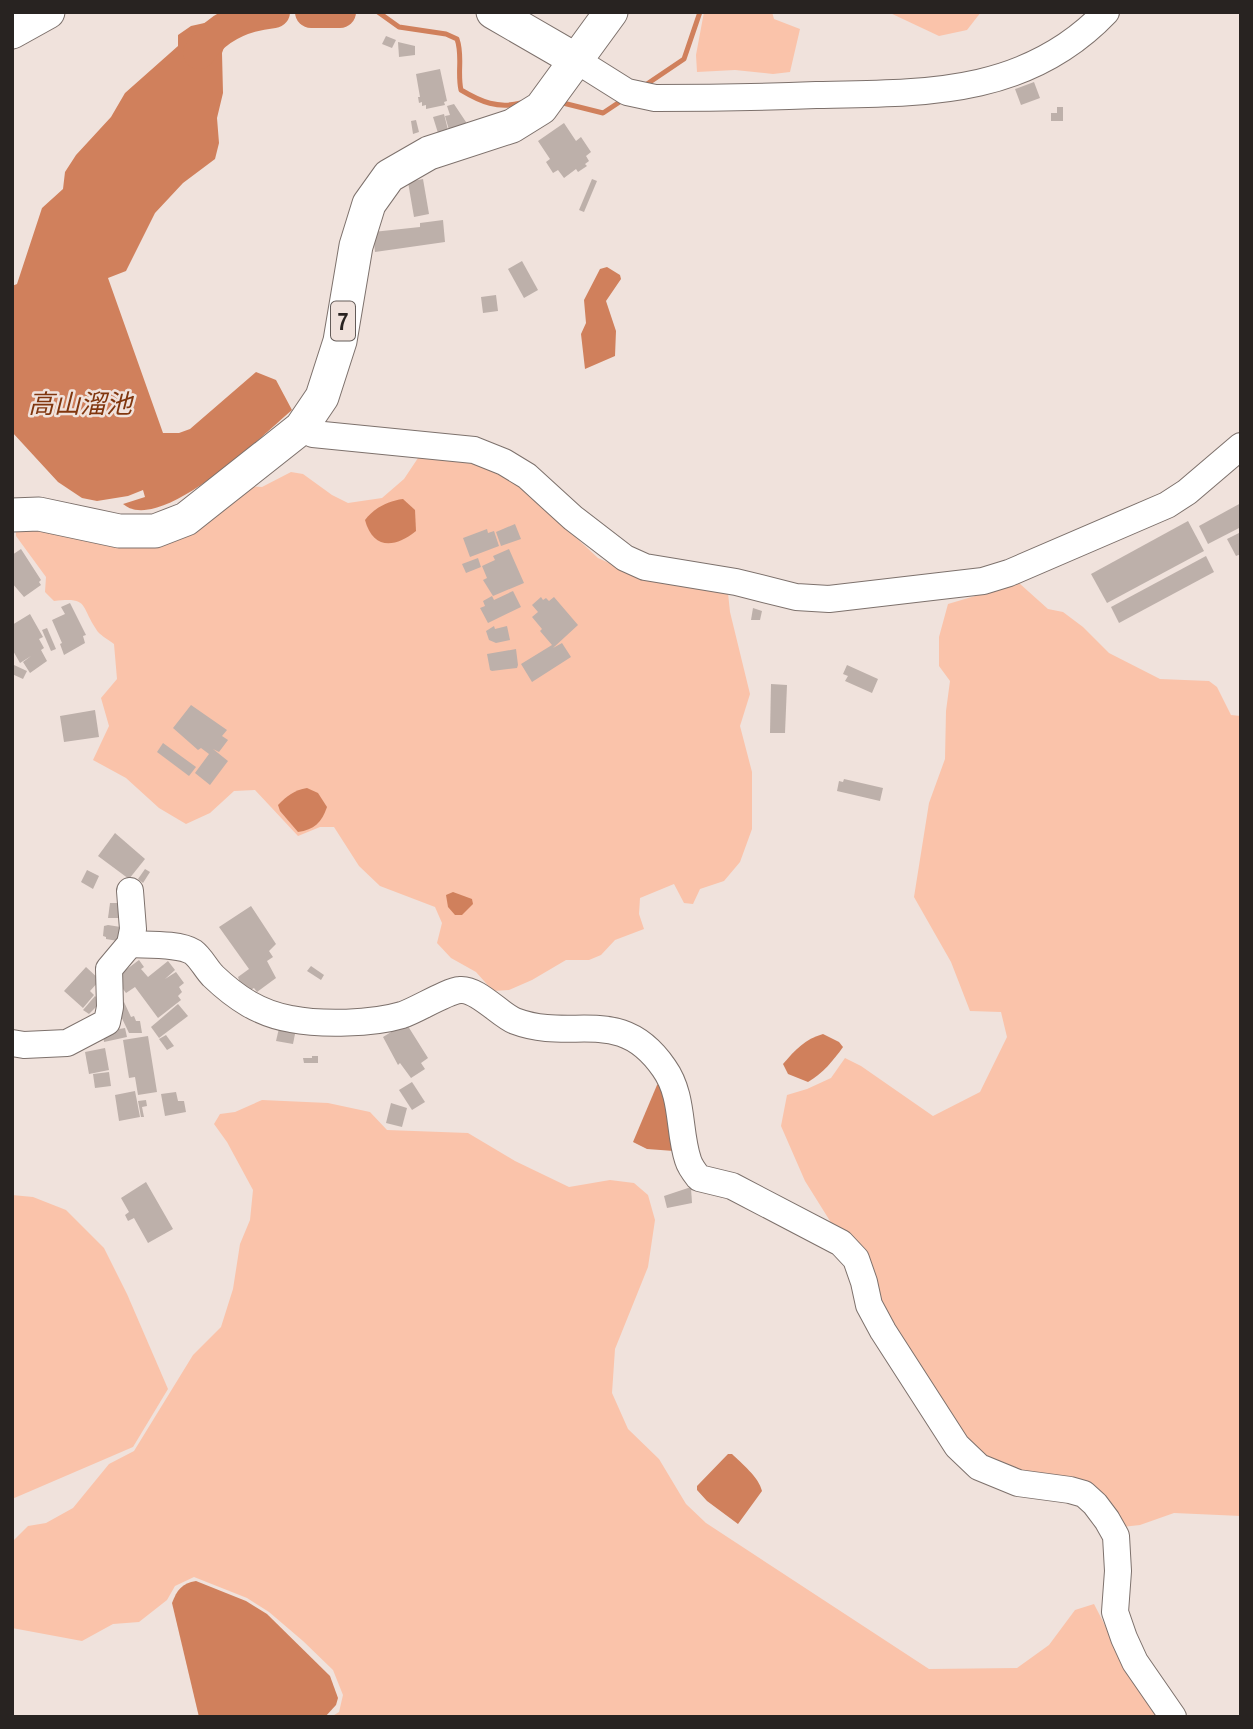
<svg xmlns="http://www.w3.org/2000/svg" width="1253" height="1729" font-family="'Archivo Narrow','Noto Sans JP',sans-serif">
	<rect width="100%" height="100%" fill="#f0e2dc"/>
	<g fill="#fac3aa">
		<path d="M 704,12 L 772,12 L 774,19 L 800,29 L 790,72 L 773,74 L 735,70 L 697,72 L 696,55 Z"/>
		<path d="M 888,12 L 981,12 L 967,30 L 939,36 Z"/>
		<path d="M 418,458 L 463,458 L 514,480 L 598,558 L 620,568 L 728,593 L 730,612 L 750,694 L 740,726 L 752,772 L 752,829 L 740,862 L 724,881 L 700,889 L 693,904 L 684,903 L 674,884 L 640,898 L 639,914 L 644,929 L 615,940 L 601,955 L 589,960 L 566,960 L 532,980 L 509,990 L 493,991 L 476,972 L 451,958 L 437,943 L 442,923 L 435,907 L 380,886 L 359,866 L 334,827 L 320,827 L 298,836 L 255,790 L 234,791 L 210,813 L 186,824 L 159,808 L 126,778 L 93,760 L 109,726 L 101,698 L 117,679 L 114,644 C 108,639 99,635 96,629 C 80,605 89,597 54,601 L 45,592 L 46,577 L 16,536 L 16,526 L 128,542 L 247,486 L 262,487 L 291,472 L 303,474 L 332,495 L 348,503 L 382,498 L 404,479 Z"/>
		<path d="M 1019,583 L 1048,609 L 1063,612 L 1083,627 L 1109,653 L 1160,679 L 1209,681 L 1217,687 L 1231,715 L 1241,716 L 1241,1516 L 1174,1513 L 1140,1525 L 1122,1527 L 1094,1493 L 982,1464 L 805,1181 L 781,1126 L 787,1095 L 807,1089 L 831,1078 L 845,1058 L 861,1066 L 933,1116 L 980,1092 L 1007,1037 L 1001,1012 L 970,1011 L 951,962 L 914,897 L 929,803 L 945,759 L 946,711 L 950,681 L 939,666 L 939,637 L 948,604 Z"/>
		<path d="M 262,1100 L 328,1103 L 370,1112 L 387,1130 L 468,1133 L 515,1161 L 569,1187 L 610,1180 L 634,1183 L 648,1195 L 655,1220 L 648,1267 L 615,1349 L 612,1393 L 628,1429 L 659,1459 L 686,1504 L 706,1523 L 929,1669 L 1017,1668 L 1049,1645 L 1075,1610 L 1094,1604 L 1133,1680 L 1160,1717 L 331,1717 L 339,1712 L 343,1695 L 333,1670 L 303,1641 L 269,1612 L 247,1598 L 194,1577 L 175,1586 L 167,1600 L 139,1622 L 113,1624 L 82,1641 L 12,1628 L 12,1542 L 28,1526 L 46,1523 L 73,1508 L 109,1464 L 134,1451 L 193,1355 L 221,1327 L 233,1289 L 240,1244 L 250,1220 L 253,1190 L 227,1142 L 214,1124 L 220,1114 L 235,1112 Z"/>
		<path d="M 12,1195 L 33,1197 L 66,1210 L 104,1248 L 127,1294 L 168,1389 L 133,1447 L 12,1499 Z"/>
	</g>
	<g fill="#d0805c">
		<path d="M 227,18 L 236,32 L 227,39 L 222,53 L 223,93 L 217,118 L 219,143 L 215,159 L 183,183 L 155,213 L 126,271 L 108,278 L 163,433 L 179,433 L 190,429 L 256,372 L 276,380 L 292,410 C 264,434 160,536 123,504 L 145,497 L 143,490 L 128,496 L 97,501 L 82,498 L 58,482 L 12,432 L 12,286 L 17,284 L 42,208 L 63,189 L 65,172 L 76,155 L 111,117 L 125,93 L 178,46 L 178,35 L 191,26 Z"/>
		<path d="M 607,267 L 620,275 L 621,279 L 606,301 L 616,331 L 615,356 L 585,369 L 581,334 L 586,323 L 584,300 L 600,269 Z"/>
		<path d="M 403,499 L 415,510 L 416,531 C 395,548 373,550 365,520 C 374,508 388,501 403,499 Z"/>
		<path d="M 307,788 L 318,793 L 327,807 C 322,822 314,830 298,832 L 280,811 L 278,805 C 287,796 294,790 307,788 Z"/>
		<path d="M 453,892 L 472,899 L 473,904 L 462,915 L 455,915 L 448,907 L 446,895 Z"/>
		<path d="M 823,1034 L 839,1042 L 843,1047 C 833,1061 823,1073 808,1082 L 788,1074 L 783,1064 C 795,1050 805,1039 823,1034 Z"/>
		<path d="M 660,1082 L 664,1086 L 674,1151 L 647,1149 L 633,1142 L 657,1085 Z"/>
		<path d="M 728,1454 L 732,1454 C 741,1463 759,1477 762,1491 L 738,1524 L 707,1501 L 697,1490 L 697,1486 Z"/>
		<path d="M 196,1581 L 246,1601 L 267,1614 L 330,1676 L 338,1698 L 336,1705 L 325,1717 L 199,1717 L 172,1603 C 177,1590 182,1583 196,1581 Z"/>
	</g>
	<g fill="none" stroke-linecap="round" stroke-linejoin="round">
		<g stroke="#d0805c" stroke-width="5">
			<path d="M 378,12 L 399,27 L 446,34 L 457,39 C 463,56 457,72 461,90 C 481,102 498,109 521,103"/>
			<path d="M 644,86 L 684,59 L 700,12"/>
			<path d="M 559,102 L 603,113 L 624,99"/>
		</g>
		<g stroke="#d0805c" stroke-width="32">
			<path d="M 311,12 L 340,12"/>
			<path d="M 199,53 C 216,27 245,15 274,12"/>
		</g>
	</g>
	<g fill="#bdb0aa">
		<path d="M 386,36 L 396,40 L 392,48 L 382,44 Z"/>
		<path d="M 398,42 L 415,46 L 415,55 L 399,57 Z"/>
		<path d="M 440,69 L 447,101 L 444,102 L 445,105 L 426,109 L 426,105 L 422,106 L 422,102 L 419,103 L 418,97 L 420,97 L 416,74 Z"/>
		<path d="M 1034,82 L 1040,98 L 1021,105 L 1015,89 Z"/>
		<path d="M 454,104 L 468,125 L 449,130 L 445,116 L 450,115 L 447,106 Z"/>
		<path d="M 1057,107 L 1063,107 L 1063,121 L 1051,121 L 1051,113 L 1057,113 Z"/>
		<path d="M 444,114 L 448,130 L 438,133 L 433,117 Z"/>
		<path d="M 416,120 L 419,132 L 413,134 L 411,121 Z"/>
		<path d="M 564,123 L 576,141 L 581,137 L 591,152 L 586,156 L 589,161 L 585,164 L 587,166 L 578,172 L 576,169 L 564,178 L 558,170 L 553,173 L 546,162 L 550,159 L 538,141 Z"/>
		<path d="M 423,179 L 429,214 L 414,217 L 408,182 Z"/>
		<path d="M 592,179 L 597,181 L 584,212 L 579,210 Z"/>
		<path d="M 443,220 L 445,242 L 375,252 L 373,232 L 420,227 L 420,223 Z"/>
		<path d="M 522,261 L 538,290 L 524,298 L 508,269 Z"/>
		<path d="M 496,295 L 498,311 L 483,313 L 481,297 Z"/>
		<path d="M 1241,503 L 1241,527 L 1208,544 L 1199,526 Z"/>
		<path d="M 1188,521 L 1204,551 L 1107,603 L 1091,574 Z"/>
		<path d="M 515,524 L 521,539 L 501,546 L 496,532 Z"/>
		<path d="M 487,529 L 488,533 L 494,531 L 499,546 L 470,557 L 463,538 Z"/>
		<path d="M 1241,532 L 1241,554 L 1236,556 L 1227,539 Z"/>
		<path d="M 21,549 L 41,580 L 39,582 L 41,585 L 24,597 L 12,583 L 12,555 Z"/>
		<path d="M 509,549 L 524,583 L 493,596 L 483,580 L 487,578 L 482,566 L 495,560 L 493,556 Z"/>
		<path d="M 1206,556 L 1214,572 L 1119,623 L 1111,607 Z"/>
		<path d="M 478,558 L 481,567 L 466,573 L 462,564 Z"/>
		<path d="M 513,591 L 521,607 L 488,623 L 480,608 L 485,606 L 483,601 L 492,596 L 494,600 Z"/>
		<path d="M 541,597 L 543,600 L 546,598 L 549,601 L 554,597 L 578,625 L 553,648 L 562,643 L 571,657 L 532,682 L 521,664 L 552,645 L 540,631 L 542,629 L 532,617 L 538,612 L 532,605 Z"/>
		<path d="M 70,603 L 86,635 L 83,636 L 85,643 L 64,655 L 60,644 L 62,643 L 52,620 L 65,614 L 61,607 Z"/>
		<path d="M 753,608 L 762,611 L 760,620 L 751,620 Z"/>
		<path d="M 30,614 L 43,637 L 39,639 L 44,648 L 41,650 L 47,661 L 30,673 L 23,662 L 31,656 L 20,663 L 12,649 L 12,625 Z"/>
		<path d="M 494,626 L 495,629 L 507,626 L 510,640 L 496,643 L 489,640 L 486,631 Z"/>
		<path d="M 47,628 L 56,649 L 51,651 L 42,630 Z"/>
		<path d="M 516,649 L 518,665 L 517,668 L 492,671 L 490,670 L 487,654 Z"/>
		<path d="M 14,665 L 27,671 L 23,679 L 12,674 Z"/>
		<path d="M 847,665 L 878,679 L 872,693 L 845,681 L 848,676 L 843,674 Z"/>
		<path d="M 771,684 L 787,685 L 785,733 L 770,733 Z"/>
		<path d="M 191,705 L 227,730 L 222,736 L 228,740 L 219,752 L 213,749 L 228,761 L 210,785 L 195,773 L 209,754 L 201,748 L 198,750 L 173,728 Z"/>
		<path d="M 95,710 L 99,737 L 64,742 L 60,716 Z"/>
		<path d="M 163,743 L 196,767 L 189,776 L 157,752 Z"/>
		<path d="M 844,779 L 883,788 L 880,801 L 837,791 L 839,781 L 843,782 Z"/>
		<path d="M 115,833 L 145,859 L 129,879 L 98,856 Z"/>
		<path d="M 145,869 L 150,872 L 143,883 L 138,879 Z"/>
		<path d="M 87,870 L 99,876 L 93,889 L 81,882 Z"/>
		<path d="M 110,903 L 123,903 L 124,918 L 108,918 Z"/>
		<path d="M 251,906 L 276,944 L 269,951 L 273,957 L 267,961 L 276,978 L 257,992 L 254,988 L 247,992 L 235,983 L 239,980 L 238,977 L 249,969 L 219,927 Z"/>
		<path d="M 108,925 L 127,928 L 124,942 L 106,939 L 106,937 L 103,936 L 104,926 Z"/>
		<path d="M 139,960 L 144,967 L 141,969 L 148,977 L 168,961 L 175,970 L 165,979 L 176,972 L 184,983 L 179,987 L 182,992 L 178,996 L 181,1000 L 158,1018 L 135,987 L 126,993 L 115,978 Z"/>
		<path d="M 311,966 L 324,975 L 321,980 L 307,971 Z"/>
		<path d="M 86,967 L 100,980 L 90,991 L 94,995 L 83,1008 L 64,991 Z"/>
		<path d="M 95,996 L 101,1002 L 89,1014 L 83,1010 Z"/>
		<path d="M 124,1002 L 131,1017 L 134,1016 L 136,1021 L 140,1021 L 142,1033 L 129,1033 L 116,1006 Z"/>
		<path d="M 178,1004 L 188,1016 L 159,1038 L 151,1027 Z"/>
		<path d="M 406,1023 L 428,1058 L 421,1063 L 425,1069 L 411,1078 L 400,1063 L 398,1065 L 383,1037 Z"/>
		<path d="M 280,1024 L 296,1029 L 293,1044 L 276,1041 Z"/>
		<path d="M 125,1028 L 127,1037 L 104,1042 L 103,1032 Z"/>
		<path d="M 166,1035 L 174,1046 L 167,1050 L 159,1039 Z"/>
		<path d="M 148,1036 L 157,1092 L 138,1095 L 135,1077 L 129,1078 L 123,1040 Z"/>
		<path d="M 105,1048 L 109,1070 L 89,1074 L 85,1052 Z"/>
		<path d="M 312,1056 L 318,1056 L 318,1063 L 304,1063 L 303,1058 L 312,1058 Z"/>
		<path d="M 109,1072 L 111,1086 L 95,1088 L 93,1074 Z"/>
		<path d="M 412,1082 L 425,1102 L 412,1110 L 399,1090 Z"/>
		<path d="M 135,1091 L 140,1117 L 119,1121 L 115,1095 Z"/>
		<path d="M 176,1092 L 178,1101 L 184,1101 L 186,1112 L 165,1116 L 161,1094 Z"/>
		<path d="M 146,1100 L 147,1106 L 142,1107 L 144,1117 L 141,1117 L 138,1101 Z"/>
		<path d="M 391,1103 L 407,1108 L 402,1127 L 386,1123 Z"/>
		<path d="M 146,1182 L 173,1229 L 148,1243 L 134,1218 L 128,1221 L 125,1215 L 129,1212 L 121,1198 Z"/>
		<path d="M 688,1188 L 691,1188 L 692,1203 L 667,1208 L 664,1196 Z"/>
	</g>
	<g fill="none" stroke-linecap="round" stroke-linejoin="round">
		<defs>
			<g id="minor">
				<path d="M 576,60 L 627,92 L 655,98 C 709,98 763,97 816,95 C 924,93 1026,96 1106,12"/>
				<path d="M 301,428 L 313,434 L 474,450 L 504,462 L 527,476 L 573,518 L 625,558 L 645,567 L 736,582 L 796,597 L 829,599 L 983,581 L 1009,573 L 1167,505 L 1187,492 L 1241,446"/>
				<path d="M 130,944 C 146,945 179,943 193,952 C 201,958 206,969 213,976 C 236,998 260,1014 291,1019 C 321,1025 372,1024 402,1015 C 417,1010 447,991 460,990 C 477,988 500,1015 515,1021 C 573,1043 620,1004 664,1068 C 684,1096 678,1130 688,1160 C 690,1167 695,1173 699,1178 L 732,1186 L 841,1243 L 856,1259 L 864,1282 L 869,1305 L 883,1331 L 957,1446 L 979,1467 L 1018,1483 L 1070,1490 L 1084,1494 L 1095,1504 L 1107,1520 L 1116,1536 L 1118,1571 L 1115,1612 L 1124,1638 L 1135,1662 L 1173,1717"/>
				<path d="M 12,1043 L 24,1045 L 67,1043 L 107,1022 L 110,1007 L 109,969 L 130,944 L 133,929 L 130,891"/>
			</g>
			<g id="major">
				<path d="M 493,12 L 576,60"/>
				<path d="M 12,32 L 48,12"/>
				<path d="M 12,515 L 39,514 L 119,531 L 155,531 L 186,519 L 301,428 L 322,397 L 340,341 L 356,246 L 369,204 L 389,176 L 429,153 L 512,126 L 541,108 L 611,12"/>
			</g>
		</defs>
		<use href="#minor" stroke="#7d716c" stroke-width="28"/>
		<use href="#major" stroke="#7d716c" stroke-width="35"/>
		<use href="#minor" stroke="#fff" stroke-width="26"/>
		<use href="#major" stroke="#fff" stroke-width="33"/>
	</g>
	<g text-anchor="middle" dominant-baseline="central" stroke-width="5" stroke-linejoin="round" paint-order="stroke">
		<rect fill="#f0e2dc" stroke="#645c59" stroke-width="2" x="331" y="301.5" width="24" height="39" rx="5"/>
		<g font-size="23" font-weight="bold" fill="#282321">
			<text x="343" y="321">7</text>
		</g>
		<g font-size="26" font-style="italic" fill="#80360e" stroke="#f0e2dc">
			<text x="80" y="403">高山溜池</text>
		</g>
	</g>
	<rect width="1253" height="1729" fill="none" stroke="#282321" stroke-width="28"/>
</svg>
